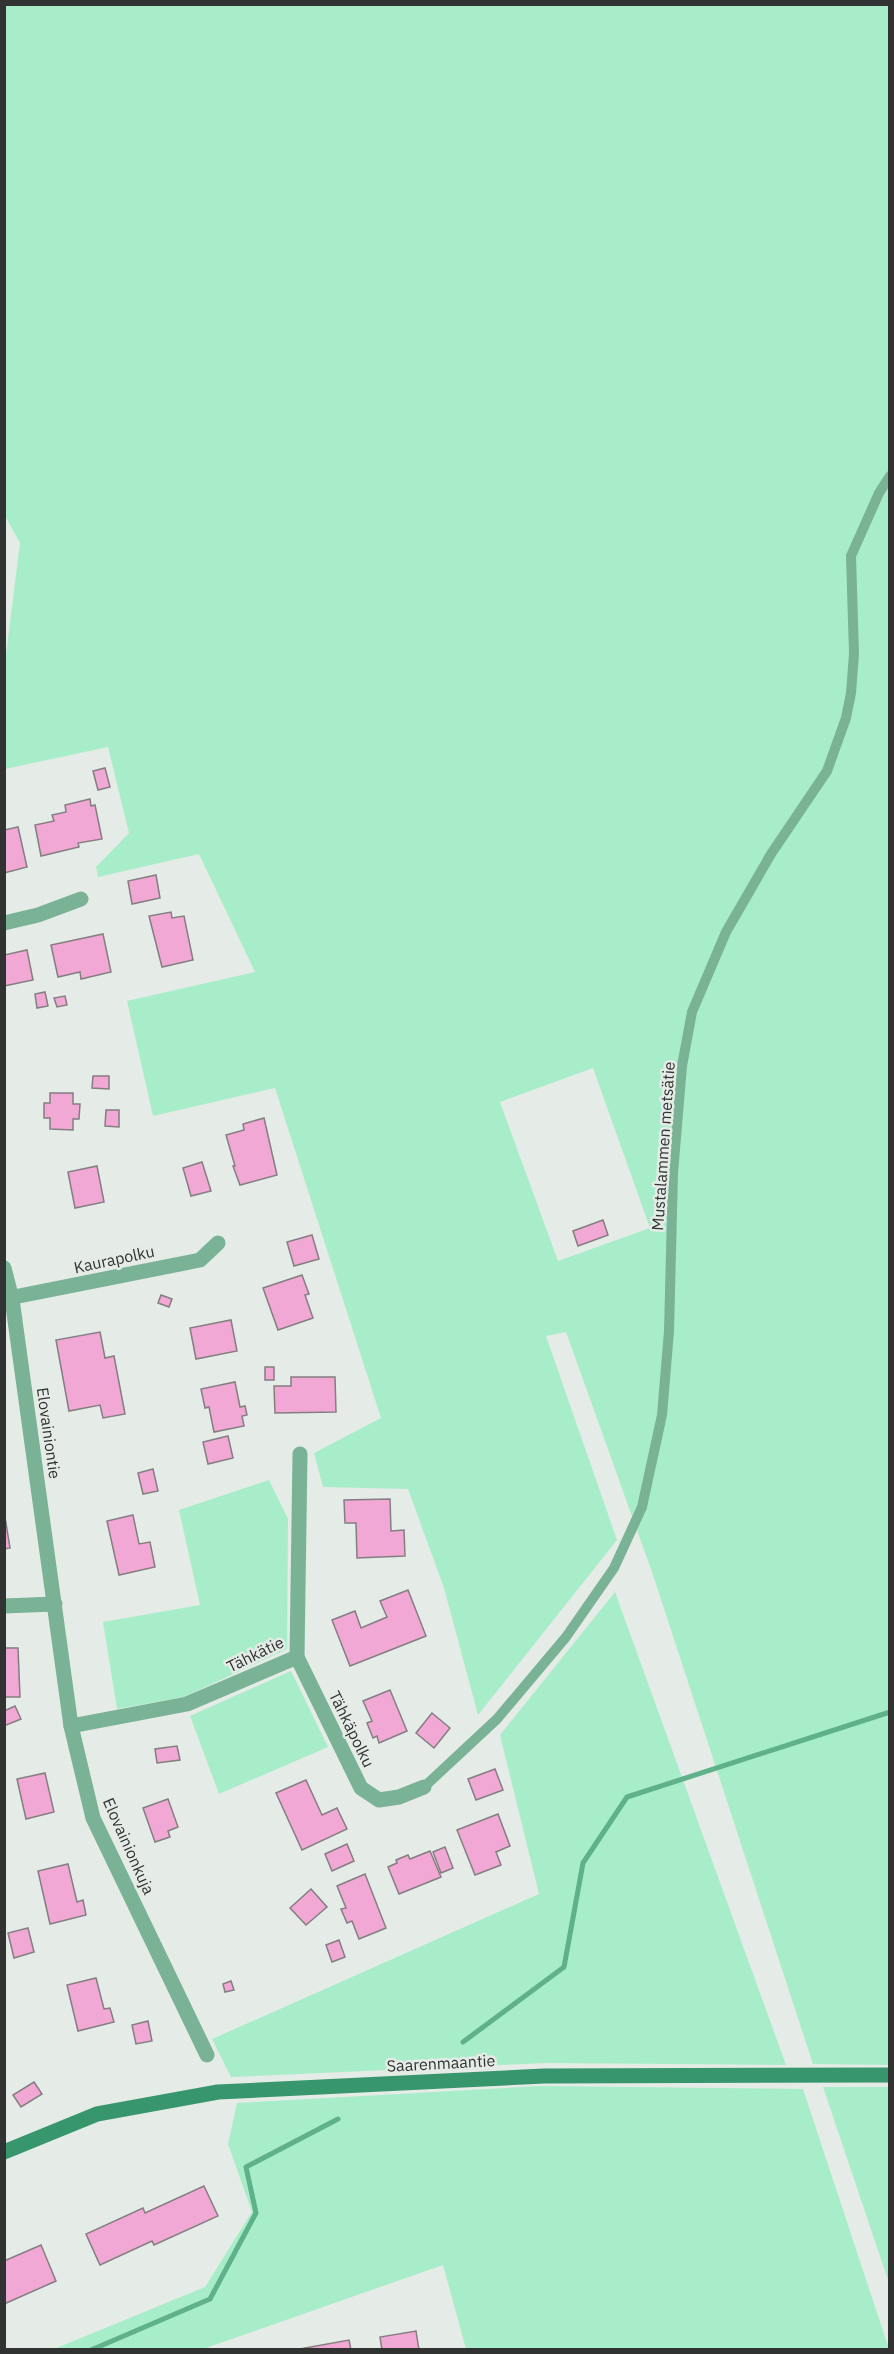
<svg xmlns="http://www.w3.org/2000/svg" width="894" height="2354" font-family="'IBM Plex Sans',sans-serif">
	<rect width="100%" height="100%" fill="#e5ebe7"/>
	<g fill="#a8edc9" fill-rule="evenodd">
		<path d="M 4,5 L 889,5 L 889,2065 L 813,2064 L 652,1572 L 566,1332 L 546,1336 L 617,1540 L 478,1715 L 444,1588 L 408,1489 L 323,1487 L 314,1453 L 381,1418 L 275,1088 L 153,1116 L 127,1001 L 255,972 L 199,854 L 98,877 L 96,867 L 129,833 L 108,747 L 5,769 L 5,662 L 20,543 L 4,514 ZM 593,1068 L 650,1228 L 558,1261 L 500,1102 Z"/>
		<path d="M 269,1480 L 288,1519 L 287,1649 L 184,1697 L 117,1709 L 103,1622 L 200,1605 L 179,1510 Z"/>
		<path d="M 615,1592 L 786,2065 L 546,2063 L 231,2077 L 212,2039 L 539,1894 L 500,1735 Z"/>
		<path d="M 291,1671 L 328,1747 L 219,1794 L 190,1716 Z"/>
		<path d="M 540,2086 L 803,2089 L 889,2349 L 466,2349 L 443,2265 L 203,2349 L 54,2349 L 205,2287 L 252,2212 L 228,2144 L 237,2103 Z"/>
		<path d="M 823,2087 L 889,2087 L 889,2283 Z"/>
	</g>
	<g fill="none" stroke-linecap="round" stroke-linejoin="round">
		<g stroke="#5eb189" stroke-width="5">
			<path d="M 463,2042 L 564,1967 L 583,1863 L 627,1797 L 890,1712"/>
			<path d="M 91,2350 L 210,2299 L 256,2213 L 246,2167 L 338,2119"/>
		</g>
	</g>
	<g fill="#f1a8d4" stroke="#847e81" stroke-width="1.5">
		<path d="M 105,768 L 110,787 L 98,790 L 93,771 Z"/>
		<path d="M 90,799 L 91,806 L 95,805 L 102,839 L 78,843 L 79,847 L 41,856 L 35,825 L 54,821 L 52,815 L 66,812 L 65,805 Z"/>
		<path d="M 18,827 L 27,867 L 4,873 L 4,830 Z"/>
		<path d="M 156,875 L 160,898 L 132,904 L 128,881 Z"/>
		<path d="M 171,912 L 172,918 L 184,916 L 193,960 L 162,967 L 149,916 Z"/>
		<path d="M 103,934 L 111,972 L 81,979 L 80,972 L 58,977 L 51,945 Z"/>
		<path d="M 27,950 L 33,980 L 4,986 L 4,955 Z"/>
		<path d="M 45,992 L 48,1006 L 37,1008 L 35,994 Z"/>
		<path d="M 65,996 L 67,1005 L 57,1007 L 54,998 Z"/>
		<path d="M 93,1076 L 109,1076 L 109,1089 L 92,1088 Z"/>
		<path d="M 50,1093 L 73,1093 L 73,1104 L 80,1104 L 79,1119 L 73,1119 L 73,1130 L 50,1129 L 50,1118 L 44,1118 L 44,1103 L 50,1103 Z"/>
		<path d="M 106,1110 L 119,1110 L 119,1127 L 105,1126 Z"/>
		<path d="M 264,1118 L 277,1175 L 240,1185 L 233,1166 L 235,1166 L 226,1135 L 244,1130 L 243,1124 Z"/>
		<path d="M 202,1162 L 211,1191 L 191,1196 L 183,1168 Z"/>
		<path d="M 97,1166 L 104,1202 L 75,1208 L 68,1172 Z"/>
		<path d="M 603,1220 L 608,1235 L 578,1246 L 573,1231 Z"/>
		<path d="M 312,1235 L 319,1259 L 294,1266 L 287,1242 Z"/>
		<path d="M 302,1275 L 309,1294 L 305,1295 L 313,1318 L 278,1330 L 263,1288 Z"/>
		<path d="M 161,1295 L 172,1299 L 169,1307 L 158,1303 Z"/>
		<path d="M 231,1320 L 237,1351 L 196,1359 L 190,1328 Z"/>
		<path d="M 100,1332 L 105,1358 L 114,1356 L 125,1414 L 103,1418 L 100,1405 L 69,1411 L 56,1340 Z"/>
		<rect x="265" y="1367" width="9" height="13"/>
		<path d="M 291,1377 L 335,1377 L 336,1412 L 275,1413 L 274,1386 L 291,1386 Z"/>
		<path d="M 235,1382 L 240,1407 L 245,1406 L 247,1415 L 242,1416 L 244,1426 L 214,1432 L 209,1407 L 205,1408 L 201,1389 Z"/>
		<path d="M 228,1436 L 233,1458 L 208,1464 L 203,1442 Z"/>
		<path d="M 153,1469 L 158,1491 L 143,1494 L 138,1473 Z"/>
		<path d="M 390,1499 L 391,1531 L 404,1530 L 405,1556 L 357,1558 L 356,1523 L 345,1523 L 344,1500 Z"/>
		<path d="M 4,1511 L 10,1548 L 4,1549 Z"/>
		<path d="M 133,1515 L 139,1544 L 150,1542 L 155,1567 L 119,1575 L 107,1521 Z"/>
		<path d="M 408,1590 L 426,1636 L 350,1666 L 332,1620 L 355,1611 L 361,1628 L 387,1617 L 380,1601 Z"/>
		<path d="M 4,1648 L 18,1648 L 20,1697 L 4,1697 Z"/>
		<path d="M 390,1690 L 407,1731 L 379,1743 L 377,1736 L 373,1738 L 367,1723 L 372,1721 L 363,1701 Z"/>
		<path d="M 15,1706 L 21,1719 L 4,1726 L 4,1711 Z"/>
		<path d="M 432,1713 L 450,1728 L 434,1748 L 416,1733 Z"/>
		<path d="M 177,1746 L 180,1760 L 157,1763 L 155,1749 Z"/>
		<path d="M 495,1769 L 503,1790 L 476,1800 L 468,1779 Z"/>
		<path d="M 45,1773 L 54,1812 L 26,1819 L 17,1779 Z"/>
		<path d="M 306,1780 L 322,1815 L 337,1808 L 347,1829 L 302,1850 L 276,1793 Z"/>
		<path d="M 168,1799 L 178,1827 L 168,1831 L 170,1837 L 155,1842 L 143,1808 Z"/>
		<path d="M 498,1814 L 510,1846 L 496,1852 L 501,1865 L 475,1875 L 457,1830 Z"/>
		<path d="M 347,1844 L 354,1861 L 332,1871 L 325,1854 Z"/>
		<path d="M 445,1847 L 453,1868 L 441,1873 L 433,1852 Z"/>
		<path d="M 430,1851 L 441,1877 L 399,1894 L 388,1867 L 397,1863 L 396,1860 L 408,1855 L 410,1859 Z"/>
		<path d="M 68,1864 L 77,1902 L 83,1900 L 86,1915 L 50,1924 L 38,1871 Z"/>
		<path d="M 365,1874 L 386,1928 L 359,1939 L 352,1921 L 347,1923 L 341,1909 L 346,1908 L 337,1886 Z"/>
		<path d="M 311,1889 L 327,1907 L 306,1925 L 290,1908 Z"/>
		<path d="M 28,1928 L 34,1952 L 14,1958 L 8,1933 Z"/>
		<path d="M 339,1940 L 345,1957 L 332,1962 L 326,1945 Z"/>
		<path d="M 96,1978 L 104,2009 L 110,2008 L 114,2022 L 78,2031 L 67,1985 Z"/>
		<path d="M 231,1981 L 234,1990 L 225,1992 L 223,1984 Z"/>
		<path d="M 148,2021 L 152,2041 L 136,2044 L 132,2025 Z"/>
		<path d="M 34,2082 L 42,2094 L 21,2107 L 13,2095 Z"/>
		<path d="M 204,2186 L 218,2216 L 154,2245 L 152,2241 L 100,2265 L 86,2234 L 143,2208 L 145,2213 Z"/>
		<path d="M 41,2245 L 56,2281 L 4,2304 L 4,2261 Z"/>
		<path d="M 416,2331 L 419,2350 L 382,2350 L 380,2337 Z"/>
		<path d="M 349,2340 L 351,2350 L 294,2350 Z"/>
	</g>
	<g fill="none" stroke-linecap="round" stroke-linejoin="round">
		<path stroke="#7ab295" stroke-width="10" d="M 424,1787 L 497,1719 L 566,1637 L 614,1568 L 642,1507 L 662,1415 L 669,1331 L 673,1173 L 682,1066 L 692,1012 L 726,932 L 771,854 L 827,771 L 846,718 L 851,693 L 854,654 L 851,556 L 879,493 L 890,476"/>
		<g stroke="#7ab295" stroke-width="15">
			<path d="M 4,923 L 38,915 L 81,899"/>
			<path d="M 4,1268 L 12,1299 L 71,1726 L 93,1818 L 207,2055"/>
			<path d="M 4,1299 L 200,1260 L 218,1243"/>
			<path d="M 4,1606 L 55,1604"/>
			<path d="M 297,1657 L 361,1788 L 379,1800 L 399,1797 L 424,1787"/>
			<path d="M 71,1726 L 187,1704 L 297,1657 L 300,1454"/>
		</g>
		<path stroke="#37966c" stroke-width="15" d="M 4,2152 L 97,2114 L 218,2092 L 544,2076 L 890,2075"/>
	</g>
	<g text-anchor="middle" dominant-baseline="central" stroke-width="5" stroke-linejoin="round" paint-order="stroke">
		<g font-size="16" fill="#303331" stroke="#e5ebe7">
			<text transform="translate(663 1146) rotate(-86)">Mustalammen metsätie</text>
			<text transform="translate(114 1259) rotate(-12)">Kaurapolku</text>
			<text transform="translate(49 1433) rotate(82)">Elovainiontie</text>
			<text transform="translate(255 1654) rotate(-26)">Tähkätie</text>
			<text transform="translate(352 1729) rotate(64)">Tähkäpolku</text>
			<text transform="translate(129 1846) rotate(66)">Elovainionkuja</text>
			<text transform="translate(441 2063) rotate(-3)">Saarenmaantie</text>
		</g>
	</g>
	<rect width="894" height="2354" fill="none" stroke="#303331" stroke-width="12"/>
</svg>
